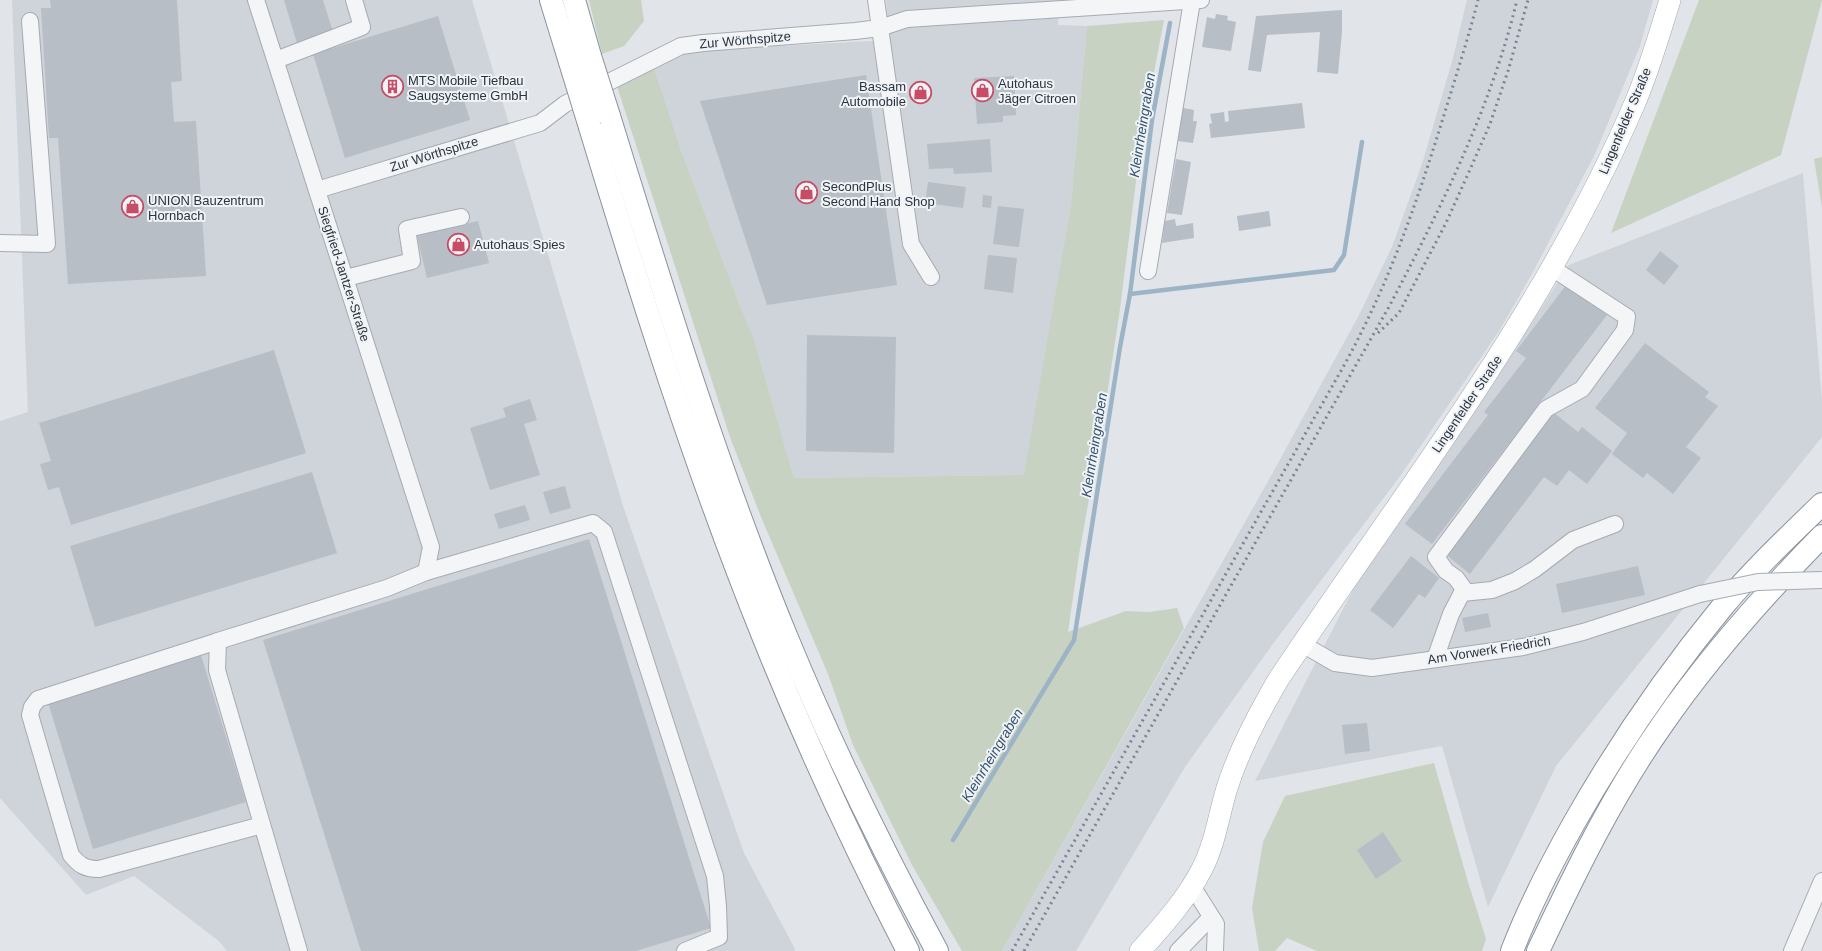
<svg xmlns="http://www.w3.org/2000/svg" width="1822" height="951" font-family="Helvetica,sans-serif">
	<rect width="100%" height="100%" fill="#e1e4e9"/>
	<g fill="#cfd3da">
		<path d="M 12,0 L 472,0 L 624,509 L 744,853 L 795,949 L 794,951 L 227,951 L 220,942 L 134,876 L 86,895 L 0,798 L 0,421 L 28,412 Z"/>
		<path d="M 886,0 L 1059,0 L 1058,25 L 1087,26 L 1071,204 L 1025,475 L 794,478 L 754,339 L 739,303 L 682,153 L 654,68 L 686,51 L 890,40 Z"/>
		<path d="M 1467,0 L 1653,0 L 1640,46 L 1595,154 L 1533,272 L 1499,331 L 1398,479 L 1272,645 L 1185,767 L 1076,951 L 1002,951 L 1266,485 L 1358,317 L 1392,247 L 1423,161 L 1453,58 Z"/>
		<path d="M 1803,173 L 1822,401 L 1822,437 L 1556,766 L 1488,907 L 1442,746 L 1255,781 L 1360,576 L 1507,361 L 1569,265 Z"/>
	</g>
	<g fill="#c7d2c2">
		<path d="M 589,0 L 641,0 L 644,21 L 624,46 L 602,54 Z"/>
		<path d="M 1699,0 L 1822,0 L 1781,155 L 1611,233 Z"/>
		<path d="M 1164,20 L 1142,134 L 1120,309 L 1105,409 L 1079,555 L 1068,632 L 1126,611 L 1149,612 L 1177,608 L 1184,628 L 1002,951 L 962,951 L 912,865 L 853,745 L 828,674 L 761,517 L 730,437 L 617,86 L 654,68 L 682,153 L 739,303 L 754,339 L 794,478 L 1024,475 L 1071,204 L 1087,26 Z"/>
		<path d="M 1822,157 L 1822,208 L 1814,159 Z"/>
		<path d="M 1434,763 L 1468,882 L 1486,939 L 1482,951 L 1317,951 L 1287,938 L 1275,951 L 1259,951 L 1252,908 L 1263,842 L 1285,796 Z"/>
	</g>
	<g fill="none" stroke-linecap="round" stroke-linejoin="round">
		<g stroke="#9db4c7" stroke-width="4.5">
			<path d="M 1130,294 L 1334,270 L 1344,255 L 1362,142"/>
			<path d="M 953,840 L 1074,640 L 1120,347 L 1130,294 L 1152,120 L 1170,23"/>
		</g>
	</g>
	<g fill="#b8bec5">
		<path d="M 50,0 L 177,0 L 182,81 L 171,82 L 174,122 L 196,121 L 206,276 L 68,284 L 58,138 L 49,138 L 41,8 L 51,8 Z"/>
		<path d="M 284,0 L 323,0 L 333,32 L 297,43 Z"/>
		<path d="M 1342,10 L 1342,32 L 1338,74 L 1317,72 L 1320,32 L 1267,35 L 1261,72 L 1248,70 L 1256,16 Z"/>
		<path d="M 1216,14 L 1228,16 L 1227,20 L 1236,22 L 1231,51 L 1202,47 L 1207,17 L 1215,19 Z"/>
		<path d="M 438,16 L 470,120 L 345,158 L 313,54 Z"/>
		<path d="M 866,75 L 897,285 L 767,305 L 700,101 Z"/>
		<path d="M 1014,76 L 1016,115 L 1003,116 L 1003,122 L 977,124 L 974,78 Z"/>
		<path d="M 1302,103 L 1305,128 L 1211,138 L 1209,124 L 1212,123 L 1210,114 L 1224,112 L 1225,122 L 1229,121 L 1228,111 Z"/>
		<path d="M 1183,108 L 1194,110 L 1193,121 L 1197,121 L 1193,143 L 1178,141 Z"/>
		<path d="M 990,139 L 992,172 L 954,174 L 953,168 L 929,169 L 927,144 Z"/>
		<path d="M 1176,159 L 1191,162 L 1182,215 L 1167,213 Z"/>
		<path d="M 928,182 L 966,187 L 963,208 L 925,203 Z"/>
		<path d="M 983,195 L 992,196 L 991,208 L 982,207 Z"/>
		<path d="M 998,206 L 1024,209 L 1019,247 L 993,244 Z"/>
		<path d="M 1269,211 L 1271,226 L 1239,231 L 1237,216 Z"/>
		<path d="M 1175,219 L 1176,226 L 1193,223 L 1194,238 L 1162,243 L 1165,221 Z"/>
		<path d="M 478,221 L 489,263 L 427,278 L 417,236 Z"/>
		<path d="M 1660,251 L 1679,266 L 1664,285 L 1646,270 Z"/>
		<path d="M 988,255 L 1017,258 L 1013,293 L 984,289 Z"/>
		<path d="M 1567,284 L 1607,315 L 1432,544 L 1405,524 L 1488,415 L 1484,412 L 1526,358 L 1516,351 Z"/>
		<path d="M 807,335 L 896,337 L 894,453 L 806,451 Z"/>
		<path d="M 1645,343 L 1709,392 L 1705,397 L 1718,406 L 1686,447 L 1701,458 L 1673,494 L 1647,473 L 1643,478 L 1612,454 L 1627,433 L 1595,408 Z"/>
		<path d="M 274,350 L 306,453 L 71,525 L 59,487 L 48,490 L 40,464 L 51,461 L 39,423 Z"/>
		<path d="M 530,399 L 537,420 L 524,424 L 540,475 L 490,490 L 470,428 L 506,417 L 503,408 Z"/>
		<path d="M 1553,412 L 1578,432 L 1582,427 L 1612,451 L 1587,484 L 1569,470 L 1557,486 L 1544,477 L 1470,574 L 1445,554 Z"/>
		<path d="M 312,472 L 337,553 L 95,627 L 70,546 Z"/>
		<path d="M 565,486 L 571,508 L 550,514 L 543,492 Z"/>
		<path d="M 525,505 L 530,520 L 499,529 L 494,514 Z"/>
		<path d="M 589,539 L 711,928 L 636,951 L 361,951 L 263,640 Z"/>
		<path d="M 1411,556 L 1439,578 L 1425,598 L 1419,594 L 1393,628 L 1370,610 Z"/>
		<path d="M 1638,566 L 1645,595 L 1562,613 L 1556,584 Z"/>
		<path d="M 1488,613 L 1491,627 L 1465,632 L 1462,618 Z"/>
		<path d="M 200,652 L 246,802 L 93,849 L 47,699 Z"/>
		<path d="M 1367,723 L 1370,751 L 1345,754 L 1342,725 Z"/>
		<path d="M 1383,832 L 1402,861 L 1376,879 L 1357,850 Z"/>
	</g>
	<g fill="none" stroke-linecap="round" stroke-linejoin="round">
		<defs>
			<g id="minor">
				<path d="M 256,0 L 431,547 L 426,572"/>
				<path d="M 876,0 L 911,244 L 931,277"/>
				<path d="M 276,60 L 362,27 L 354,0"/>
				<path d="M 317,190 L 540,123 L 565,104 L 681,46 L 703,43 L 855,31 L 880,28 L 907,19 L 1201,0"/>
				<path d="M 0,243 L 47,244 L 30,21"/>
				<path d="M 1148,271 L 1192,1"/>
				<path d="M 346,278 L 412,261 L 407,229 L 461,217"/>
				<path d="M 1462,593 L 1492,590 L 1515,581 L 1535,569 L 1573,540 L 1615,524"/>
				<path d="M 218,641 L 38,699 L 32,707 L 30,715 L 71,855 C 79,865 85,869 99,869 L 262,825"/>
				<path d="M 1302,644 L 1335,663 L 1372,668 L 1523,647 L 1583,632 L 1700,594"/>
				<path d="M 1435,659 L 1451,614 L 1464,589 L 1456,578 L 1446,571 L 1436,557 L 1546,409 L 1582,389 L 1625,330 L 1627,317 L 1552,268"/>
				<path d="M 1192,886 L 1216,924 L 1215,951"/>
				<path d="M 299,951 L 217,670 L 218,641 L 387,588 L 426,572 L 593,523 L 604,532 L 715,876 L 718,906 L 719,937 L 685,951"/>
				<path d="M 1178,951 L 1211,917"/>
				<path d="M 1792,951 L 1822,881"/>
			</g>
			<path id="major" d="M 1140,951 C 1163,925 1186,900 1202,869 C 1215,844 1219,814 1227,788 C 1239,750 1258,715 1278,680 C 1403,493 1544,314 1634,105 C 1649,71 1659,35 1670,0"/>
			<g id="highway">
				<path d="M 551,0 L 570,62"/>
				<path d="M 574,0 L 590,56"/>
				<path d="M 609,116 C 663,291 717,468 787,638 C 831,745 882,849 937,951"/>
				<path d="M 590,127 C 642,299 696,470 763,636 C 806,743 855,849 908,951"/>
				<path d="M 1512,951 C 1529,907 1551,864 1574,823 C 1617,747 1667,674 1723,606 C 1753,570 1788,537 1822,504"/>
				<path d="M 1538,951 C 1575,873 1612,796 1662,725 C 1709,657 1764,595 1822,536"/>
			</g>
		</defs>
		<use href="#minor" stroke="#a6abb3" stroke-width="18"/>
		<use href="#major" stroke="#a0a9b4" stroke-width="22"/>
		<use href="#highway" stroke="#89929f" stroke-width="24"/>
		<use href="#minor" stroke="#f3f5f7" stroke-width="16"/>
		<use href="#major" stroke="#fff" stroke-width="21"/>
		<use href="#highway" stroke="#fff" stroke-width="22"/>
		<g stroke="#7b8591" stroke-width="3" stroke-dasharray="2 4" stroke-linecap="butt">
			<path d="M 1378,333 L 1399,313 L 1446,223 L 1468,174 L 1490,124 L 1508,71 L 1528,0"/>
			<path d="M 1012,951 L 1342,369 C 1389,285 1419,197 1447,105 C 1458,70 1469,35 1478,0"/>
			<path d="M 1024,951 L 1390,305 C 1441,207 1491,108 1517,0"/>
		</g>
		<defs>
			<path id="minor-bridge" d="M 1700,594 L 1758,582 L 1822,580"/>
			<g id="highway-bridge">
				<path d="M 590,56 L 609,116"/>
				<path d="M 570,62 L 590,127"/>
			</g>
		</defs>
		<use href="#minor-bridge" stroke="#a6abb3" stroke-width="18" stroke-linecap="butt"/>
		<use href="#highway-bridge" stroke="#89929f" stroke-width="24" stroke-linecap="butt"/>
		<use href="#minor-bridge" stroke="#f3f5f7" stroke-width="16"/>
		<use href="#highway-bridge" stroke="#fff" stroke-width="22"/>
	</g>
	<defs>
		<symbol id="building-ring" viewBox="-11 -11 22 22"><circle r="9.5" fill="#f0f3f6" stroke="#c74c65" stroke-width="1.5"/><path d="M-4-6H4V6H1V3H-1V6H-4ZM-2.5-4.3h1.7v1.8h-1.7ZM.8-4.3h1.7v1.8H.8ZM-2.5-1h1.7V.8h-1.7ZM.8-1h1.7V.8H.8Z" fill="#c74c65"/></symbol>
		<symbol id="shop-ring" viewBox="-11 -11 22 22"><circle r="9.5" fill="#f0f3f6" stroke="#c74c65" stroke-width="1.5"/><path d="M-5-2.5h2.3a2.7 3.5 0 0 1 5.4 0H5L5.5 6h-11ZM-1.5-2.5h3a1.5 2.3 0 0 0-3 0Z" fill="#c74c65"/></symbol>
	</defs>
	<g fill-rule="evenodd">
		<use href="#building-ring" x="380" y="74" width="25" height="25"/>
		<use href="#shop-ring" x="970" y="78" width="25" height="25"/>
		<use href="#shop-ring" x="908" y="80" width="25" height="25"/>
		<use href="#shop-ring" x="794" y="180" width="25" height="25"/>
		<use href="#shop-ring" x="120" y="194" width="25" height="25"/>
		<use href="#shop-ring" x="446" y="232" width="25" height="25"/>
	</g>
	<g text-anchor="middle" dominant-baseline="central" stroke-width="4" stroke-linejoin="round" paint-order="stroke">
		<g font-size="13" fill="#2a333f" stroke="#f0f3f6">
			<text transform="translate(745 40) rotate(-5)">Zur Wörthspitze</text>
			<text transform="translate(1625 121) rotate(-67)">Lingenfelder Straße</text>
			<text transform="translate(434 154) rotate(-17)">Zur Wörthspitze</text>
			<text transform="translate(344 274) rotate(72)">Siegfried-Jantzer-Straße</text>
			<text transform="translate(1467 404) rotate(-56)">Lingenfelder Straße</text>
			<text transform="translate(1489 650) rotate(-9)">Am Vorwerk Friedrich</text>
		</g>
		<g font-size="13" fill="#2a333f" stroke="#f0f3f6" text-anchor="start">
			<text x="408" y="80">MTS Mobile Tiefbau<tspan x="408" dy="15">Saugsysteme GmbH</tspan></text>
			<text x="998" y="83">Autohaus<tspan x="998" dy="15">Jäger Citroen</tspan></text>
			<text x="906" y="86" text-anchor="end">Bassam<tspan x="906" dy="15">Automobile</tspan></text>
			<text x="822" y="186">SecondPlus<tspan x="822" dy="15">Second Hand Shop</tspan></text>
			<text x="148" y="200">UNION Bauzentrum<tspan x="148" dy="15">Hornbach</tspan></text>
			<text x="474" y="244">Autohaus Spies</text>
		</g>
		<g font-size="14" font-style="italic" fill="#365471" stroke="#f0f3f6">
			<text transform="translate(1142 125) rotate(-81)">Kleinrheingraben</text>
			<text transform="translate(1094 445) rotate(-81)">Kleinrheingraben</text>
			<text transform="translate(992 755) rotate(-59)">Kleinrheingraben</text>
		</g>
	</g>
</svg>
